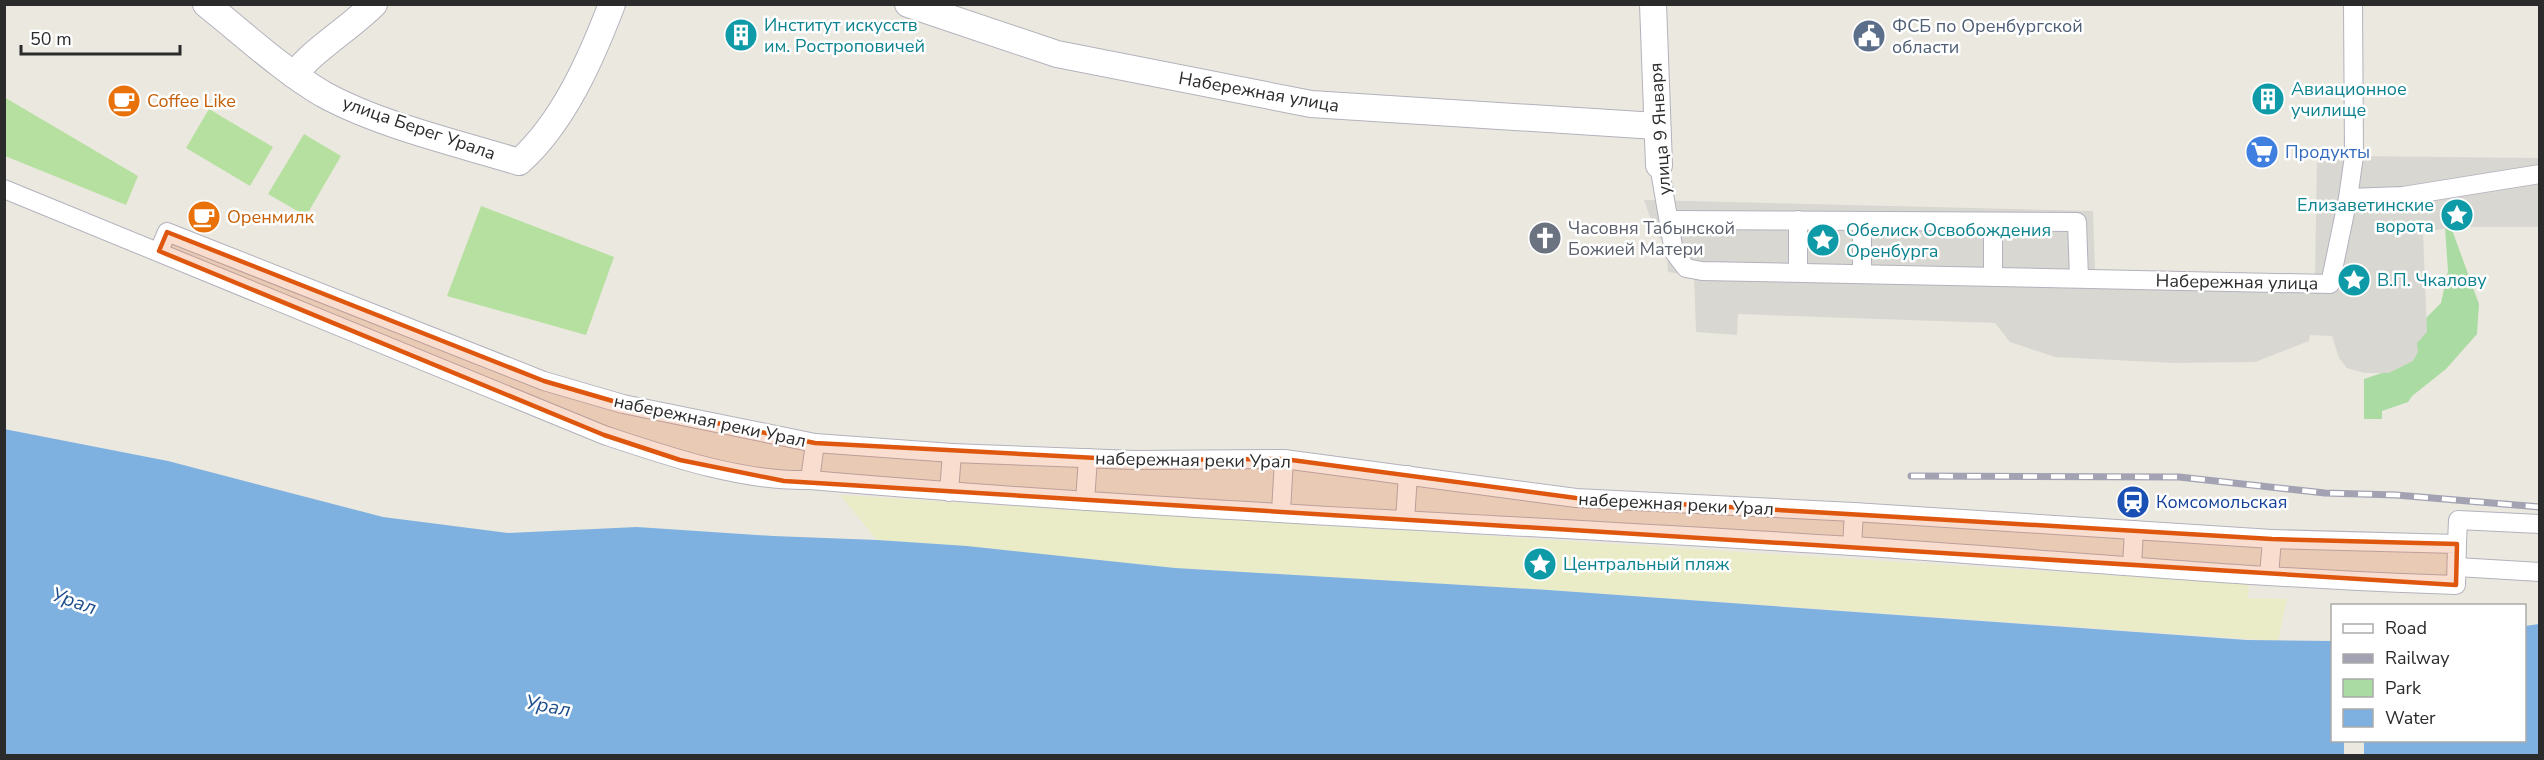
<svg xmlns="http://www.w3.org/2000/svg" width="2544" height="760" font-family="'Nunito Sans',sans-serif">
	<rect width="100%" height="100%" fill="#ebe8df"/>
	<path fill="#a9dba2" d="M 2445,227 L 2451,227 L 2479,304 L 2477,334 L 2446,369 L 2412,396 L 2408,402 L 2382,411 L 2382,419 L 2364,419 L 2364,379 L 2388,371 L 2417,327 L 2441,303 L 2448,271 Z"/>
	<path fill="#e9ecc6" d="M 840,495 L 2249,584 L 2248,598 L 2287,599 L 2278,641 L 1548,590 L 1175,568 L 967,546 L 877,540 Z"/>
	<g fill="#b6e09f">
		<path d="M 4,97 L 138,176 L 126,205 L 5,156 Z"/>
		<path d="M 209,109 L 273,147 L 250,186 L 186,148 Z"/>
		<path d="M 304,134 L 341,156 L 306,216 L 268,194 Z"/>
		<path d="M 481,206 L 614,257 L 586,335 L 447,296 Z"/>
	</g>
	<path fill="#d8d7d1" d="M 2354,156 L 2540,158 L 2539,227 L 2457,227 L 2423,232 L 2427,332 L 2417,343 L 2418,352 L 2413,361 L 2389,373 L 2364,373 L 2347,368 L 2339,358 L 2332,336 L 2310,335 L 2309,341 L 2255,362 L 2174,363 L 2055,357 L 2010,342 L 1995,323 L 1738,314 L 1737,335 L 1696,332 L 1694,276 L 1668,272 L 1666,241 L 1657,237 L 1644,200 L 2093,211 L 2095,272 L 2315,274 L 2317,157 Z"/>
	<path fill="#7fb1e0" d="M 4,429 L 168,461 L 383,517 L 508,533 L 637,527 L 773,536 L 877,540 L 967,546 L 1175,568 L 1548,590 L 2247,640 L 2332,641 L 2332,740 L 2524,740 L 2525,626 L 2539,624 L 2539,755 L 5,755 Z"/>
	<rect fill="#ebe8df" x="2344" y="741" width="20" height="14"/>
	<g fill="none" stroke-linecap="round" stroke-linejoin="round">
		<defs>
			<g id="pedestrian">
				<path d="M 1659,165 L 1674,252 L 1686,268 L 1702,271 L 2330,284 L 2348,198 L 2403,196 L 2540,174"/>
				<path d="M 4,189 L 604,435 C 667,456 742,482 810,480 C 1157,510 1505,524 1852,546 C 2054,559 2254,579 2456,585 L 2457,544 L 2272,539"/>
				<path d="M 2348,198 L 2354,156 L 2353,4"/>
				<path d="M 1669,220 L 2077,222 L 2079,278"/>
				<path d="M 1993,223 L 1993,277"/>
				<path d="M 159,251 L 167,232 L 544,381 L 623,404 L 815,443 L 952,453 L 1135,460 L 1284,459 L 1576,498 L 1854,512 L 2272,539 L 2269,576"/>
				<path d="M 1798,271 L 1798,220"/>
				<path d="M 1862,273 L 1862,221"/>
				<path d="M 810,480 L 815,443"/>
				<path d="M 949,492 L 952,453"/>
				<path d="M 1085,501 L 1088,458"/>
				<path d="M 1281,512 L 1284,459"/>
				<path d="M 1405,520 L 1408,475"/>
				<path d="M 2457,544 L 2458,520 L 2540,524"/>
				<path d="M 1852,546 L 1854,512"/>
				<path d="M 2132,566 L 2134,530"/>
				<path d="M 2457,567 L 2540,572"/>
			</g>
			<g id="minor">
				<path d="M 206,4 C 245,35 281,69 323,94 C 379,125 457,143 519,162 C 563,123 591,59 612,4"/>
				<path d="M 908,4 L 1057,54 L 1311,104 L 1656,126"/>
				<path d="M 1653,4 L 1659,165"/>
				<path d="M 294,75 C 315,48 349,29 374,4"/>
			</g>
		</defs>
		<use href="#pedestrian" stroke="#b3b2bd" stroke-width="20"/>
		<use href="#minor" stroke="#b3b2bd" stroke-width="28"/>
		<use href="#pedestrian" stroke="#fff" stroke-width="18"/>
		<use href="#minor" stroke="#fff" stroke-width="26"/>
		<defs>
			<path id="rail" d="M 1911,476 L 2179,477 L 2325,493 L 2396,495 L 2540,507"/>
		</defs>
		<use href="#rail" stroke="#a3a2b3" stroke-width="7"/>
		<use href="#rail" stroke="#fff" stroke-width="4.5" stroke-dasharray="14" stroke-linecap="butt"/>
	</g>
	<path fill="#df570e" fill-opacity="0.2" stroke="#df570e" stroke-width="4.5" stroke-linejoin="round" d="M 167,232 L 544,381 L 623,404 L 815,443 L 1135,460 L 1284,459 L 1576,498 L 2272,539 L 2457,544 L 2456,585 L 784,481 L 680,460 L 604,435 L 159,251 Z"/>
	<defs>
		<symbol id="building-disc" viewBox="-11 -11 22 22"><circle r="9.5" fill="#0f9aa8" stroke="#fff"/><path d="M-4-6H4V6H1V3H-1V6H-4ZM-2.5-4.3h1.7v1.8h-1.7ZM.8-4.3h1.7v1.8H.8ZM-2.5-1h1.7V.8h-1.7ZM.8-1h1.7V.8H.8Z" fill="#fff"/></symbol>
		<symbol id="civic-disc" viewBox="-11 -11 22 22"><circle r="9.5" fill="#5c6f8a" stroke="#fff"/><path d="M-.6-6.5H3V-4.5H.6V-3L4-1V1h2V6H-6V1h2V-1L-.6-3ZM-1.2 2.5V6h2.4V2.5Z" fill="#fff"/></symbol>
		<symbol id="cafe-disc" viewBox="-11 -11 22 22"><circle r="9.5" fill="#e8710a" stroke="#fff"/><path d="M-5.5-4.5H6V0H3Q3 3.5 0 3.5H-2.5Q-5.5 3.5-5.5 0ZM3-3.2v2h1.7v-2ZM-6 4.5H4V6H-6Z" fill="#fff"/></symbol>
		<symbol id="supermarket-disc" viewBox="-11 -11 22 22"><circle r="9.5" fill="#3f7fe0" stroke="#fff"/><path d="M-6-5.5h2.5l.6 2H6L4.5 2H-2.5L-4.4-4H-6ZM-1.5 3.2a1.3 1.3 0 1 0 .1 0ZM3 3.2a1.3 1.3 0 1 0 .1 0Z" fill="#fff"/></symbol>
		<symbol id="sight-disc" viewBox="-11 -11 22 22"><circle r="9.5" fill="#0f9aa8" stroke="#fff"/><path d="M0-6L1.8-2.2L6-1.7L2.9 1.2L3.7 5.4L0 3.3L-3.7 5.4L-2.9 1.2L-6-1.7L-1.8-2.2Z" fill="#fff"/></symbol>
		<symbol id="church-disc" viewBox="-11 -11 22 22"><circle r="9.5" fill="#6b7280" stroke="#fff"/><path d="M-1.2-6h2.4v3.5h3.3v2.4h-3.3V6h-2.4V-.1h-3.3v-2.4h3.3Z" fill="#fff"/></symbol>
		<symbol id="station-disc" viewBox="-11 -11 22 22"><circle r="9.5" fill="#1a4fb4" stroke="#fff"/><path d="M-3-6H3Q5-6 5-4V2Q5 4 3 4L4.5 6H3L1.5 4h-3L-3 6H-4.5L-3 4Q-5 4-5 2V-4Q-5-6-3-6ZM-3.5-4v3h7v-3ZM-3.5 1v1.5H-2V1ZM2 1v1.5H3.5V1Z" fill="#fff"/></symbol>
	</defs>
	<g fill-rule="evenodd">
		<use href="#building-disc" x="722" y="16" width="38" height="38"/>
		<use href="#civic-disc" x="1850" y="17" width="38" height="38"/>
		<use href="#building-disc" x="2249" y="80" width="38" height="38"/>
		<use href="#cafe-disc" x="105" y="82" width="38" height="38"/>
		<use href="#supermarket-disc" x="2243" y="133" width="38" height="38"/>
		<use href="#sight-disc" x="2438" y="196" width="38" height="38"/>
		<use href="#cafe-disc" x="185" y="198" width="38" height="38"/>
		<use href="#church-disc" x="1526" y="219" width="38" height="38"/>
		<use href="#sight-disc" x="1804" y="221" width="38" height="38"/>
		<use href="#sight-disc" x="2335" y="261" width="38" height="38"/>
		<use href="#station-disc" x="2114" y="483" width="38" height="38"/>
		<use href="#sight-disc" x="1521" y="545" width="38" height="38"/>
	</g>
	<g text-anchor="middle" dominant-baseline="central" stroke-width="5" stroke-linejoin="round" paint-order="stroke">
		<g font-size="18" fill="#0d838f" stroke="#fff" text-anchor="start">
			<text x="764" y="25">Институт искусств<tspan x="764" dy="21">им. Ростроповичей</tspan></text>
			<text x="2291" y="89">Авиационное<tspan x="2291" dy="21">училище</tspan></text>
			<text x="2434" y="205" text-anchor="end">Елизаветинские<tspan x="2434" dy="21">ворота</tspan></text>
			<text x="1846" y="230">Обелиск Освобождения<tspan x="1846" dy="21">Оренбурга</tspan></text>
			<text x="2377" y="280">В.П. Чкалову</text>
			<text x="1563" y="564">Центральный пляж</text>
		</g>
		<g font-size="18" fill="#4e5e75" stroke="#fff" text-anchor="start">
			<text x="1892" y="26">ФСБ по Оренбургской<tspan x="1892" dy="21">области</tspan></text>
		</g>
		<g font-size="18" fill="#2b2b2b" stroke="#fff">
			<text transform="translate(1259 92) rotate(10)">Набережная улица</text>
			<text transform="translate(419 128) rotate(19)">улица Берег Урала</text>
			<text transform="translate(1660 129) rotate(-94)">улица 9 Января</text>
			<text transform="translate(2237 282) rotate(1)">Набережная улица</text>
			<text transform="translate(710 421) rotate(12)">набережная реки Урал</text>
			<text transform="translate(1193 460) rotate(1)">набережная реки Урал</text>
			<text transform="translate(1676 504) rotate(3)">набережная реки Урал</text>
		</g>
		<g font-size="18" fill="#c56008" stroke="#fff" text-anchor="start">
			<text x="147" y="101">Coffee Like</text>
			<text x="227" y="217">Оренмилк</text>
		</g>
		<g font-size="18" fill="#366cbe" stroke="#fff" text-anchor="start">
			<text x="2285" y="152">Продукты</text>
		</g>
		<g font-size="18" fill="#5b616d" stroke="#fff" text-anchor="start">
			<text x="1568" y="228">Часовня Табынской<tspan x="1568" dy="21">Божией Матери</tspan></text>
		</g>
		<g font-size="18" fill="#164399" stroke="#fff" text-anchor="start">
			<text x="2156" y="502">Комсомольская</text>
		</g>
		<g font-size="20" font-style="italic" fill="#1e4e8c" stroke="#fff">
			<text transform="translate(74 601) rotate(19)">Урал</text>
			<text transform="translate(548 706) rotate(11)">Урал</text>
		</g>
	</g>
	<rect width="2544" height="760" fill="none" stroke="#2b2b2b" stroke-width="12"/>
	<rect x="2331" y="604" width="195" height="138" fill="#ffffff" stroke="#aaaaaa" stroke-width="1.5"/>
	<rect x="2343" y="624" width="30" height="9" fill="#ffffff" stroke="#aaaaaa" stroke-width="1.5"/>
	<text x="2385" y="634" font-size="18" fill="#2b2b2b">Road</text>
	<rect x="2343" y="654" width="30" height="9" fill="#a3a2b3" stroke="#aaaaaa" stroke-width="1.5"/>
	<text x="2385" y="664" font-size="18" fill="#2b2b2b">Railway</text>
	<rect x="2343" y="679" width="30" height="18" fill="#a9dba2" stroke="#aaaaaa" stroke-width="1.5"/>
	<text x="2385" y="694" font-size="18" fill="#2b2b2b">Park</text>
	<rect x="2343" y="709" width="30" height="18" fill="#7fb1e0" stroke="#aaaaaa" stroke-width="1.5"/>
	<text x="2385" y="724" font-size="18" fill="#2b2b2b">Water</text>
	<path d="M21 45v9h159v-9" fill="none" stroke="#2b2b2b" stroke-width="3"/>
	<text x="30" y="45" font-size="18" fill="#2b2b2b" stroke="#ffffff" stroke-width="4.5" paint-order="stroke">50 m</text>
</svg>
